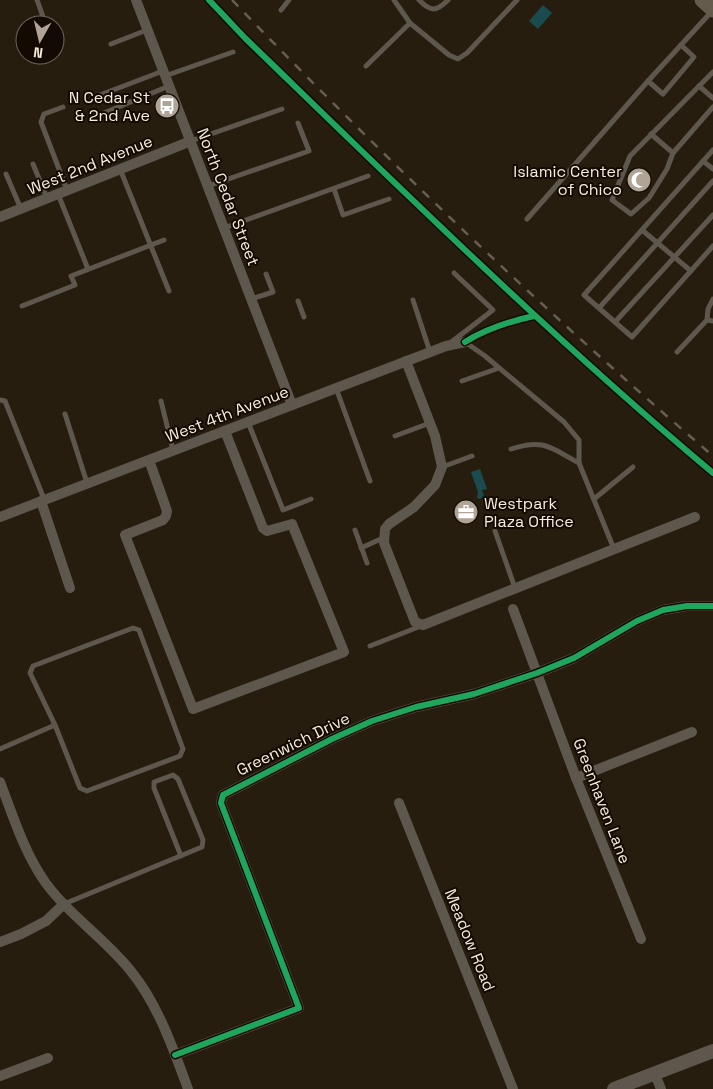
<svg xmlns="http://www.w3.org/2000/svg" width="713" height="1089" font-family="'Space Grotesk',sans-serif">
	<rect width="100%" height="100%" fill="#271d0f"/>
	<g fill="#1a4c4f">
		<path d="M 543,5 L 552,13 L 538,29 L 529,21 Z"/>
		<path d="M 480,469 L 487,489 L 482,490 L 484,496 L 480,499 L 477,498 L 478,492 L 471,472 Z"/>
	</g>
	<g fill="none" stroke-linecap="round" stroke-linejoin="round">
		<g stroke="#5e574d" stroke-width="5">
			<path d="M 37,0 L 46,25"/>
			<path d="M 394,0 L 410,23"/>
			<path d="M 419,0 C 431,12 436,12 448,0"/>
			<path d="M 281,10 L 289,0"/>
			<path d="M 111,44 L 147,30"/>
			<path d="M 366,66 L 410,23 L 449,55 L 458,59 L 467,53 L 517,0"/>
			<path d="M 165,76 L 233,52"/>
			<path d="M 648,81 L 663,94 L 694,57 L 681,45"/>
			<path d="M 699,86 L 713,98"/>
			<path d="M 100,95 L 163,71"/>
			<path d="M 63,107 L 44,114 L 41,122 L 67,190"/>
			<path d="M 104,113 L 169,86"/>
			<path d="M 651,134 L 673,153 L 667,169 L 649,198 L 631,214 L 612,200 L 630,156 L 713,72"/>
			<path d="M 191,141 L 282,109"/>
			<path d="M 713,150 L 584,295 L 632,337 L 713,246"/>
			<path d="M 673,153 L 713,107"/>
			<path d="M 703,161 L 713,169"/>
			<path d="M 33,164 L 47,198"/>
			<path d="M 120,169 L 169,291"/>
			<path d="M 6,174 L 21,209"/>
			<path d="M 208,186 L 309,151 L 298,123"/>
			<path d="M 334,189 L 343,215 L 389,199"/>
			<path d="M 58,194 L 88,269"/>
			<path d="M 527,219 L 648,81 L 713,10"/>
			<path d="M 224,228 L 368,176"/>
			<path d="M 642,230 L 691,271"/>
			<path d="M 251,299 L 273,292 L 266,274"/>
			<path d="M 413,300 L 430,352"/>
			<path d="M 298,301 L 304,317"/>
			<path d="M 22,306 L 75,285 L 71,276 L 164,240"/>
			<path d="M 599,308 L 713,181"/>
			<path d="M 707,320 L 708,309 L 713,299"/>
			<path d="M 615,322 L 713,215"/>
			<path d="M 465,342 L 485,356 L 564,422 L 579,440 L 579,463 L 614,549"/>
			<path d="M 450,343 L 493,310 L 454,273"/>
			<path d="M 677,352 L 707,320 L 713,321"/>
			<path d="M 462,381 L 499,368"/>
			<path d="M 336,388 L 370,481"/>
			<path d="M 0,400 L 5,401 L 44,499"/>
			<path d="M 161,401 L 173,450"/>
			<path d="M 65,414 L 87,483"/>
			<path d="M 248,422 L 283,510 L 311,499"/>
			<path d="M 395,436 L 430,423"/>
			<path d="M 511,449 C 544,438 551,448 579,463"/>
			<path d="M 442,467 L 472,456"/>
			<path d="M 594,499 L 633,467"/>
			<path d="M 355,530 L 367,563"/>
			<path d="M 495,531 L 515,588"/>
			<path d="M 361,548 L 383,538"/>
			<path d="M 133,628 L 139,630 L 183,749 L 180,756 L 87,791 L 80,788 L 55,725 L 30,673 L 33,666 Z"/>
			<path d="M 370,646 L 421,626"/>
			<path d="M 0,749 L 55,725"/>
			<path d="M 64,904 L 202,847 L 203,840 L 178,779 L 173,775 L 154,782 L 154,788 L 181,856"/>
		</g>
		<g stroke="#5e574d" stroke-width="10">
			<path d="M 136,0 L 292,405"/>
			<path d="M 0,217 L 191,141"/>
			<path d="M 406,361 L 435,436 L 442,467 L 435,485 L 414,507 L 389,524 L 385,529 L 384,543 L 415,622 L 423,625 L 695,517"/>
			<path d="M 149,460 L 167,511 L 166,516 L 163,520 L 125,535 L 193,709 L 344,652 L 292,524 L 267,531 L 263,528 L 225,431"/>
			<path d="M 41,501 L 70,588"/>
			<path d="M 0,517 L 446,346 L 465,342"/>
			<path d="M 513,609 L 576,778 L 641,939"/>
			<path d="M 576,778 L 692,732"/>
			<path d="M 0,782 C 13,816 24,852 45,882 C 69,915 104,938 130,970 C 158,1004 173,1048 188,1089"/>
			<path d="M 399,803 L 513,1089"/>
			<path d="M 0,942 L 21,934 L 46,921 L 64,904"/>
			<path d="M 175,1055 L 299,1008 L 221,803 L 223,795 L 332,739 L 372,721 L 416,707 L 474,694 L 537,673 L 574,658 L 637,621 L 663,610 L 687,606 L 713,606"/>
			<path d="M 655,1074 L 661,1089"/>
			<path d="M 0,1076 L 48,1058"/>
		</g>
		<path stroke="#5e574d" stroke-width="14" d="M 614,1089 L 713,1051"/>
		<path stroke="#655b4c" stroke-width="15" d="M 702,0 L 713,10"/>
		<path stroke="#665e55" stroke-width="2.5" stroke-dasharray="9 9" stroke-linecap="butt" d="M 232,0 C 385,159 545,312 713,456"/>
		<defs>
			<g id="cycleway">
				<path d="M 209,0 L 245,38 C 398,186 550,336 713,473"/>
				<path d="M 465,342 C 486,329 511,321 534,316"/>
				<path d="M 175,1055 L 299,1008 L 221,803 L 223,795 L 332,739 L 372,721 L 416,707 L 474,694 L 537,673 L 574,658 L 637,621 L 663,610 L 687,606 L 713,606"/>
			</g>
		</defs>
		<use href="#cycleway" stroke="#130b03" stroke-width="9"/>
		<use href="#cycleway" stroke="#20a55d" stroke-width="6"/>
	</g>
	<defs>
		<symbol id="bus-disc" viewBox="-11 -11 22 22"><circle r="9.5" fill="#afa495" stroke="#130b03"/><path d="M-5-6H5V4H4V6H2V4H-2V6H-4V4H-5ZM-3.5-4V0h7V-4ZM-3.5 1.2v1.5H-2V1.2ZM2 1.2v1.5H3.5V1.2Z" fill="#fff"/></symbol>
		<symbol id="mosque-disc" viewBox="-11 -11 22 22"><circle r="9.5" fill="#afa495" stroke="#130b03"/><path d="M3.5-4.9A6 6 0 1 0 3.5 4.9A5 5 0 1 1 3.5-4.9Z" fill="#fff"/></symbol>
		<symbol id="office-disc" viewBox="-11 -11 22 22"><circle r="9.5" fill="#afa495" stroke="#130b03"/><path d="M-6-3h4V-5.5h4V-3h4V5H-6ZM-1-4.5V-3h2v-1.5ZM-6 0V1H6V0Z" fill="#fff"/></symbol>
	</defs>
	<g fill-rule="evenodd">
		<use href="#bus-disc" x="153" y="92" width="28" height="28"/>
		<use href="#mosque-disc" x="625" y="166" width="28" height="28"/>
		<use href="#office-disc" x="452" y="498" width="28" height="28"/>
	</g>
	<g text-anchor="middle" dominant-baseline="central" stroke-width="4" stroke-linejoin="round" paint-order="stroke">
		<g font-size="16" fill="#f8ecdd" stroke="#130b03" text-anchor="end">
			<text x="150" y="97">N Cedar St<tspan x="150" dy="18">&amp; 2nd Ave</tspan></text>
			<text x="622" y="171">Islamic Center<tspan x="622" dy="18">of Chico</tspan></text>
			<text x="484" y="503" text-anchor="start">Westpark<tspan x="484" dy="18">Plaza Office</tspan></text>
		</g>
		<g font-size="16" fill="#f8ecdd" stroke="#130b03">
			<text transform="translate(90 165) rotate(-22)">West 2nd Avenue</text>
			<text transform="translate(228 197) rotate(69)">North Cedar Street</text>
			<text transform="translate(227 414) rotate(-21)">West 4th Avenue</text>
			<text transform="translate(293 744) rotate(-26)">Greenwich Drive</text>
			<text transform="translate(602 801) rotate(69)">Greenhaven Lane</text>
			<text transform="translate(470 940) rotate(68)">Meadow Road</text>
		</g>
	</g>
	<g transform="translate(40 40) rotate(188)"><circle r="24" fill="#130b03" stroke="#6f655a"/>
	<path d="M0-4L9 19L0 12L-9 19Z" fill="#afa495"/>
	<text y="-8" font-size="14" font-weight="bold" text-anchor="middle" fill="#f8ecdd">N</text>
	</g>
</svg>
